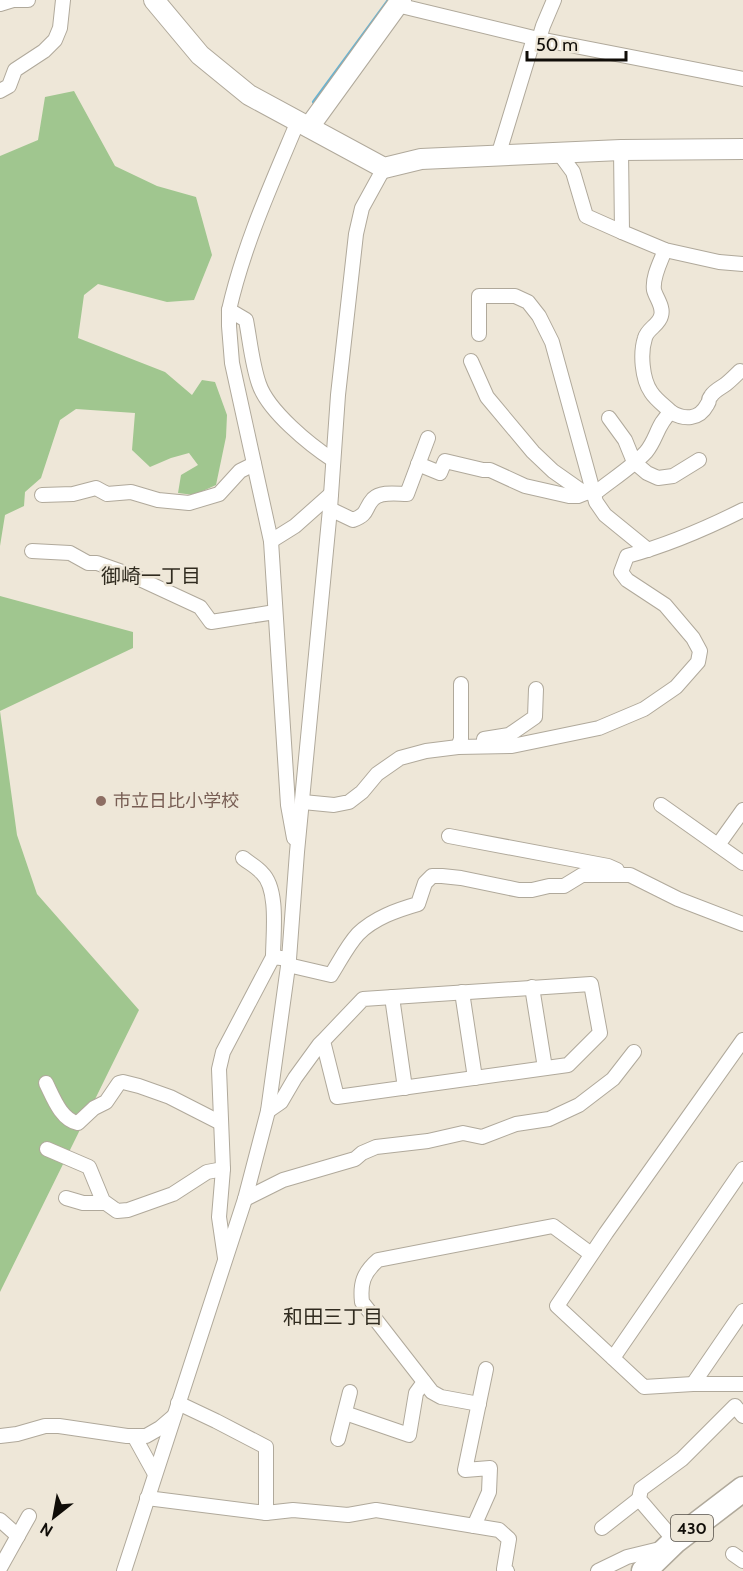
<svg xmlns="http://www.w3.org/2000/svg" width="743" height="1571" font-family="Cabin,'Noto Sans JP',sans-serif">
	<rect width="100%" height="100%" fill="#eee7d8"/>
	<g fill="#a0c68f">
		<path d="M 74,91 L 115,166 L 157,186 L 196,197 L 212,255 L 194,300 L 167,302 L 98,284 L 84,295 L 78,338 L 165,372 L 192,395 L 202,380 L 215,382 L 227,415 L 226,437 L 216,485 L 194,495 L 178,493 L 181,475 L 198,465 L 189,453 L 171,458 L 150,467 L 132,450 L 135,413 L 76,409 L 60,420 L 41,478 L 25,492 L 24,506 L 5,515 L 0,546 L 0,156 L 38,140 L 45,97 Z"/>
		<path d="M 0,596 L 133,632 L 133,648 L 0,711 Z"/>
		<path d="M 0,711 L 17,835 L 37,894 L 139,1010 L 0,1292 Z"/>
	</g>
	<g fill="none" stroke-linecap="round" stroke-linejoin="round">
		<path stroke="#69b3d1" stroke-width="4" d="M 314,102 L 389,0"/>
		<defs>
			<g id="street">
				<path d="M 0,4 L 13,0 L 28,0"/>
				<path d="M 397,5 L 534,38 L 743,79"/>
				<path d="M 539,39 L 543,26 L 554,0"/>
				<path d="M 0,91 L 9,86 L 15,70 L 44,51 L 55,40 L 60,28 L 63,0"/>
				<path d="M 298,121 C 272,183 244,244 229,310 L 246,320 C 250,341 252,364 259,384 C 268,411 310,445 333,460"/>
				<path d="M 621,150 L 622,232 L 665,250 L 719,262 L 743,264"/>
				<path d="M 559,153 L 573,172 L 586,216 L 622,232"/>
				<path d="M 498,156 L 534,38"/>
				<path d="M 229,310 L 229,326 L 232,363 L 271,541 L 288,805 L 294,838"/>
				<path d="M 479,334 L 479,296 L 515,296 L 528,302 L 539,316 L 552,342 L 596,502 L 605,515 L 648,550"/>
				<path d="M 471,361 L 487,397 L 533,452 L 553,471 L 580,490 L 594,494 C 611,480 631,468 646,452 C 657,439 657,424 671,412 C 665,406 656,400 651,392 C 642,379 640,353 645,338 C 647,329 659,325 661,316 C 664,307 656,298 654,290 C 652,277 661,261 665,250"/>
				<path d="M 671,412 C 684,420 699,420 707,405 C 711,399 707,401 711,396 C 715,390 721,388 726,384 C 731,380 736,375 740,371"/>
				<path d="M 609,418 L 625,440 L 634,462 L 647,473 L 658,478 L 673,476 L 699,460"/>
				<path d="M 418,464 L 440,473 L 445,461 L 483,470 L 490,470 L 525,486 L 569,496 L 578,496 L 588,492"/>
				<path d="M 42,495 L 73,494 L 96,488 L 107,494 L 131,492 L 158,500 L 189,503 L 219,494 L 240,471 L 254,464"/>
				<path d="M 330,509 L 353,520 C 369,514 364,509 373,499 C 381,491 397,494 407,494 L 428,438"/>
				<path d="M 271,541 L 295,526 L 331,494"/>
				<path d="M 32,551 L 70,553 L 88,563 L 97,563 L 131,575 L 200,607 L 211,622 L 275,612"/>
				<path d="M 484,739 L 509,735 L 535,717 L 536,689"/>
				<path d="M 458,747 L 461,739 L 461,684"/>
				<path d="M 303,802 L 334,805 L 349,802 L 362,792 L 377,774 L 400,758 L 426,751 L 458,747 L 512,746 L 599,728 L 644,709 L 676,687 L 698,662 L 700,651 L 693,638 L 665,605 L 627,580 L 621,572 L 627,556 C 668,545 705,529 743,510"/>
				<path d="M 661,805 L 743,863"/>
				<path d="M 449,836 L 608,866 L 617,870"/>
				<path d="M 718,845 L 743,810"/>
				<path d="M 243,858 C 249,863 257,867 262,873 C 279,889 273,935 273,957"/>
				<path d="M 288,965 L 331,975 C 340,961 347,946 358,934 C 374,918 397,910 418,904 L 425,883 L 432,876 L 442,876 L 461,878 L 519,890 L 532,890 L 549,886 L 564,886 L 582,875 L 630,875 L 678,899 L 743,924"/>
				<path d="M 532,987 L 545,1068"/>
				<path d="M 462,992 L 475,1078"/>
				<path d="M 392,997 L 405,1088"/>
				<path d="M 743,1040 L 606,1233 L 557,1306 L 644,1387 L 693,1384 L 743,1384"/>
				<path d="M 46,1083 C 53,1097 61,1120 78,1123 L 94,1108 L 106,1102 L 119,1083 L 123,1082 L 139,1086 L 170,1097 L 221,1123"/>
				<path d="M 268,1111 L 281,1102 L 295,1078 L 319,1045 L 323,1041 L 363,999 L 591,984 L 600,1033 L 568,1065 L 337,1097 L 323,1041"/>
				<path d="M 47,1149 L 89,1167 L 103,1201 L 117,1211 L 128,1210 L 173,1194 L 207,1172 L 223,1169"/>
				<path d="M 66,1198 L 83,1203 L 105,1203"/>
				<path d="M 245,1199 L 283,1180 L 355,1159 L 362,1153 L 376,1147 L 428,1141 L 463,1133 L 482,1137 L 516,1124 L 549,1119 L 579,1105 L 613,1079 L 634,1052"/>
				<path d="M 225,1258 L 219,1217 L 223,1169 L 219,1069 L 223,1052 L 273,957 L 289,959"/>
				<path d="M 613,1358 L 743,1169"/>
				<path d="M 693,1384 L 743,1311"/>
				<path d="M 178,1403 L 216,1421 L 266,1447 L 266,1513"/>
				<path d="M 479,1404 L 441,1397 L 432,1392 L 362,1302 C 360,1284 363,1273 378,1260 L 553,1226 L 591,1254"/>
				<path d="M 345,1413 L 409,1435 L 416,1393 L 424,1382"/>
				<path d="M 0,1436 L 17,1434 L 45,1426 L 59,1426 L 127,1436 L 146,1436 L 160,1428 L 174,1416"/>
				<path d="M 134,1436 L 155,1474"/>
				<path d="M 338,1439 L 350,1392"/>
				<path d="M 147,1498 L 266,1513 L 293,1510 L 348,1515 L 376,1510 L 499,1530 L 509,1539 L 504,1569 L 507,1571"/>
				<path d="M 0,1520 L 18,1536"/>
				<path d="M 474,1526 L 489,1492 L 490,1468 L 465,1470 L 486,1369"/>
				<path d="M 602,1528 L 639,1499"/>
				<path d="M 675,1541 L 639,1499 L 641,1489 L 682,1459 L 735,1406 L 743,1416"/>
				<path d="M 733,1554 L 743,1561"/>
				<path d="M 0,1568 L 29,1516"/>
				<path d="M 124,1571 L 245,1199 L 268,1111 L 289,959 L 297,852 L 330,509 L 338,395 L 356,234 L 362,208 L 384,168"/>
				<path d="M 598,1571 L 627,1557 L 664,1548"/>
			</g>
			<g id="secondary">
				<path d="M 154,0 L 200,55 L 249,95 L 384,168 L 421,159 L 621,150 L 743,149"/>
				<path d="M 309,127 L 401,0"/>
			</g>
			<path id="highway" d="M 644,1571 L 675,1541 L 743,1489"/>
		</defs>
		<use href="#street" stroke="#b0a99b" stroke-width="16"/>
		<use href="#secondary" stroke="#b0a99b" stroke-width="22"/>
		<use href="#highway" stroke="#b0a99b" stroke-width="27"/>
		<use href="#street" stroke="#fff" stroke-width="14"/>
		<use href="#secondary" stroke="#fff" stroke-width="20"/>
		<use href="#highway" stroke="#fff" stroke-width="24"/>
	</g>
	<circle fill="#8d6e63" stroke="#eee7d8" stroke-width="2" cx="101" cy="801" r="6"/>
	<g text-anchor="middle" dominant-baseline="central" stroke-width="5" stroke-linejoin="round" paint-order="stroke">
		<rect fill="#eee7d8" stroke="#534e46" stroke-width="1.5" x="671" y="1515" width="42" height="26" rx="4.5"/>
		<g font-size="16" font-weight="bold" fill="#100d08">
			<text x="692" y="1528">430</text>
		</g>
		<g font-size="18" fill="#785e54" stroke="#eee7d8" text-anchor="start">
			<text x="113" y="801">市立日比小学校</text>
		</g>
		<g font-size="20" fill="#302b1f" stroke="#eee7d8">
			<text x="151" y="576">御崎一丁目</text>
			<text x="333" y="1317">和田三丁目</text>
		</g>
	</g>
	<g transform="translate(54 1517) rotate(211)" stroke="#eee7d8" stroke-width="4.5" paint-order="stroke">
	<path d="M0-4.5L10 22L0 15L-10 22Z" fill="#100d08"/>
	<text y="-9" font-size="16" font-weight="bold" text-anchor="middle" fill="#100d08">N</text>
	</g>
	<path d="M527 51v9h99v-9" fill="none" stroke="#100d08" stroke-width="3"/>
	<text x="536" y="51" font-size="18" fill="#100d08" stroke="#eee7d8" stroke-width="4.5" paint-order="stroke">50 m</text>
</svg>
